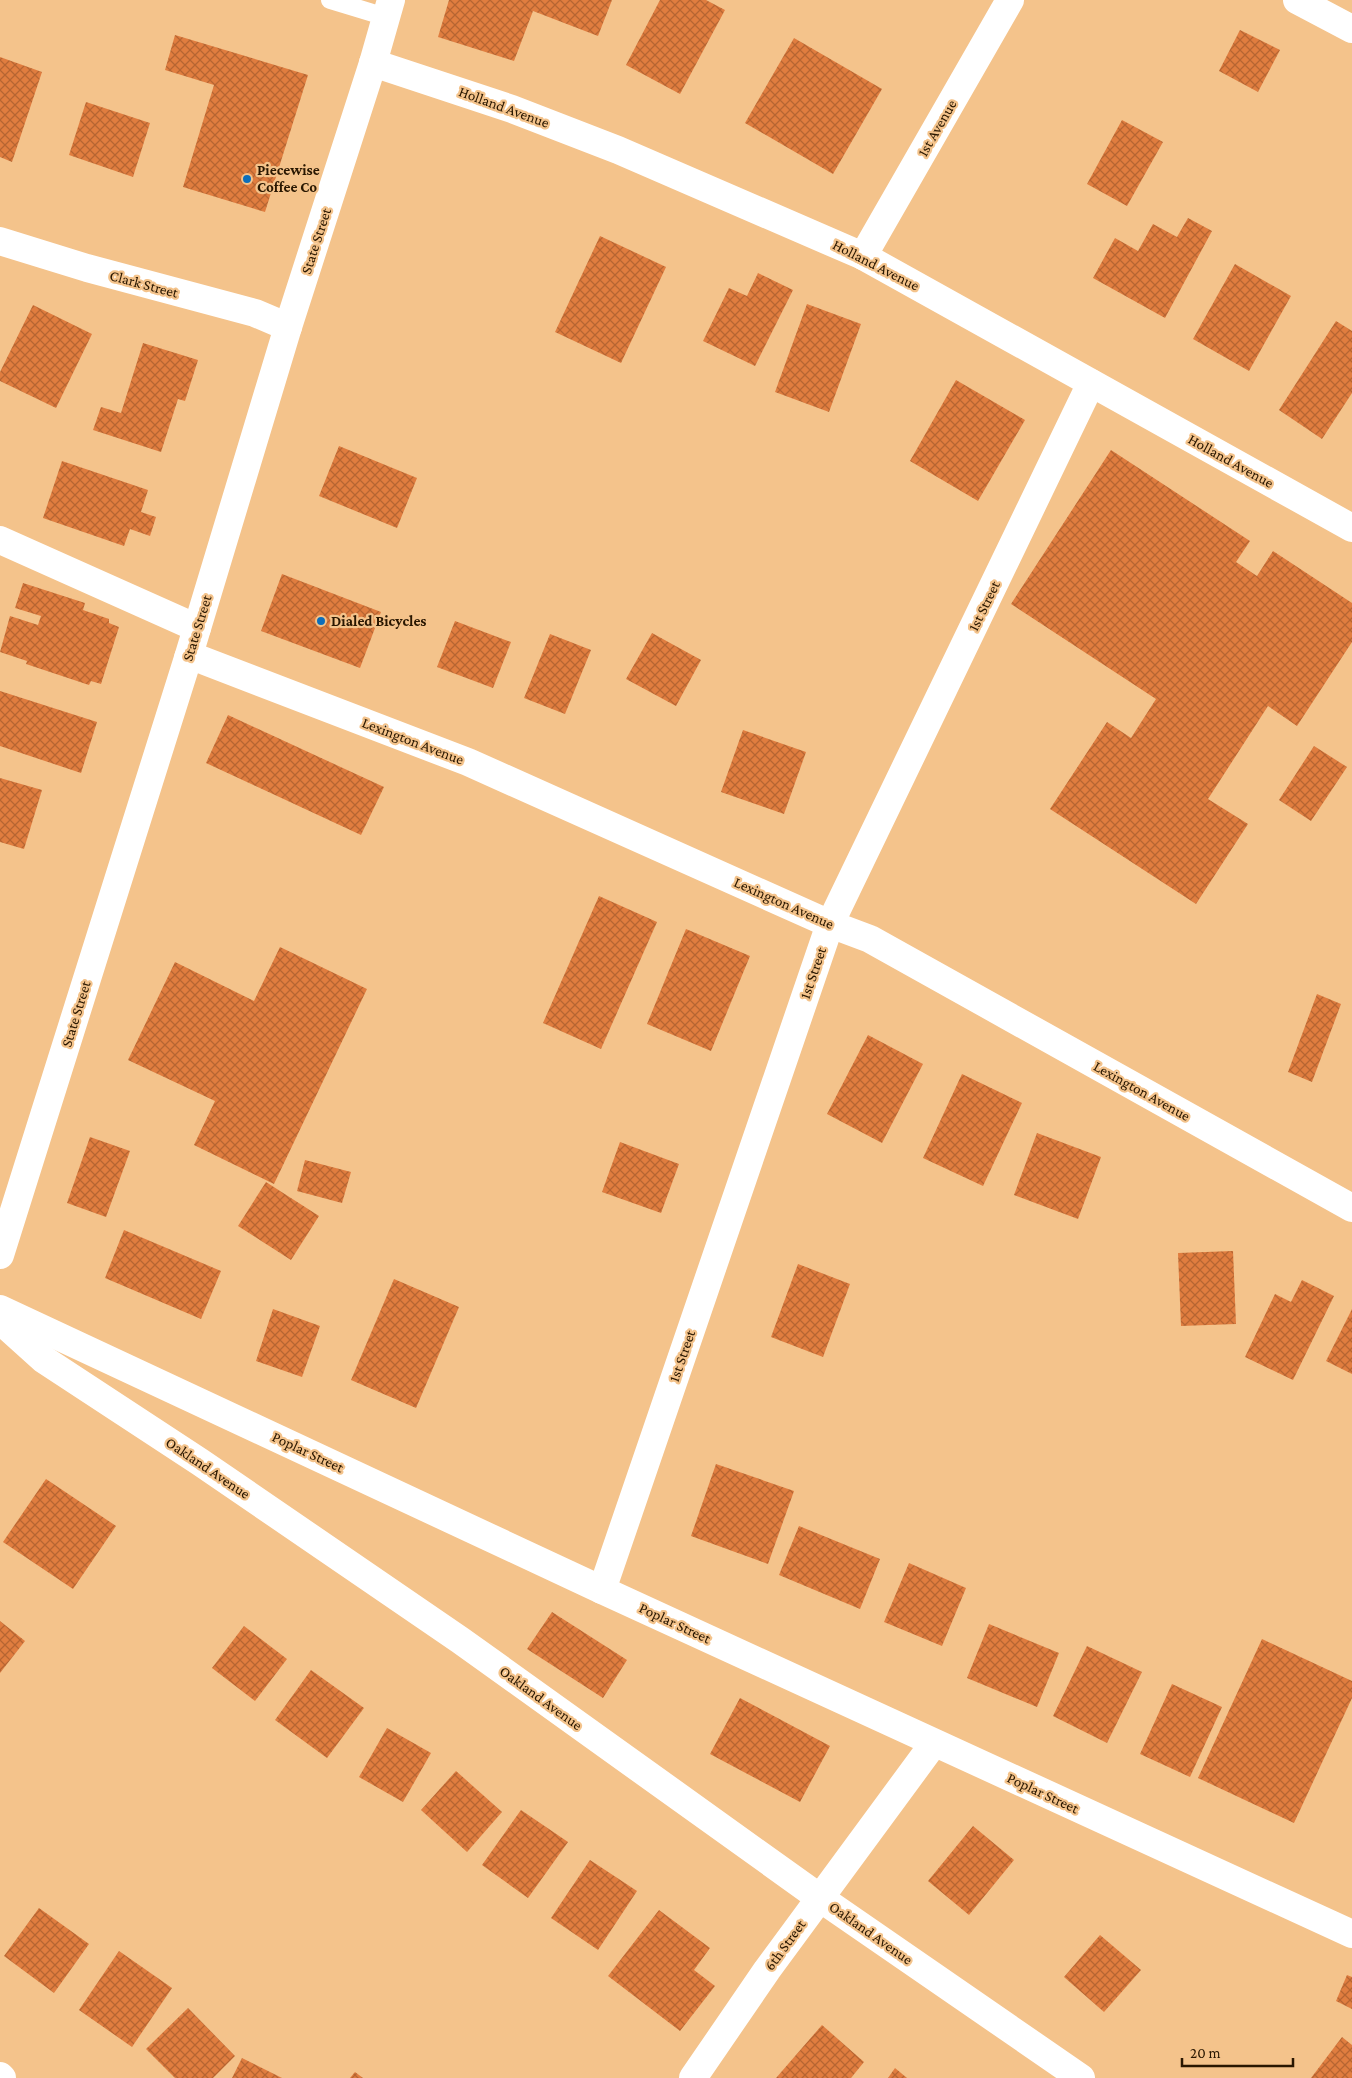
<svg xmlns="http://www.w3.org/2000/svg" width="1352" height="2078" font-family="'Crimson Pro',serif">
	<defs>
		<pattern id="building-cross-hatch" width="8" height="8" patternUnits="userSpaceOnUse" patternTransform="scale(1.25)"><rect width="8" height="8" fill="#e07d3f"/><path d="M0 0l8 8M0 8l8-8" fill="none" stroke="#b66532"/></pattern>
	</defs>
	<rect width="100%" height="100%" fill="#f4c38b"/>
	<g fill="url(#building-cross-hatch)">
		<path d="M 449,0 L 612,0 L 598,36 L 533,11 L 514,61 L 438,37 Z"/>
		<path d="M 660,0 L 706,0 L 725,10 L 680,94 L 626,65 Z"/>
		<path d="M 1240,30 L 1280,50 L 1258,92 L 1219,71 Z"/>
		<path d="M 175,35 L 308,75 L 265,212 L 183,187 L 214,85 L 165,70 Z"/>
		<path d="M 794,38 L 882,89 L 833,174 L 745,123 Z"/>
		<path d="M 0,57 L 42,72 L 12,162 L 0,157 Z"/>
		<path d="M 86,102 L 150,123 L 133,177 L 69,155 Z"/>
		<path d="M 1122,120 L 1163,142 L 1127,206 L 1087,184 Z"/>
		<path d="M 1188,218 L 1212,231 L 1165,318 L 1093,278 L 1115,238 L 1138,251 L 1153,224 L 1177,237 Z"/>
		<path d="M 600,236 L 666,267 L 621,363 L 555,332 Z"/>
		<path d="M 1235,264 L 1291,296 L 1249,371 L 1193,339 Z"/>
		<path d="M 758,273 L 793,290 L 755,366 L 703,341 L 729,288 L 747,296 Z"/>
		<path d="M 807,304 L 861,324 L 829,412 L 775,392 Z"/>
		<path d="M 33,305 L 92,334 L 56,408 L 0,381 L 0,372 Z"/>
		<path d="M 1336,321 L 1352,331 L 1352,393 L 1322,439 L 1279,410 Z"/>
		<path d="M 143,343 L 198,360 L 185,401 L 178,399 L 161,452 L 93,430 L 101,407 L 121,413 Z"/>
		<path d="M 956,380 L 1025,420 L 978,501 L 910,461 Z"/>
		<path d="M 339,446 L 417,478 L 397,528 L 319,496 Z"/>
		<path d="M 1111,450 L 1250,541 L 1236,562 L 1257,576 L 1273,551 L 1352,603 L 1352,642 L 1297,726 L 1268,706 L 1208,799 L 1248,824 L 1196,904 L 1050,809 L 1107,722 L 1131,738 L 1156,699 L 1011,604 Z"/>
		<path d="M 62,461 L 148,490 L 141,512 L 156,517 L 150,536 L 130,529 L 124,546 L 43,518 Z"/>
		<path d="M 282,574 L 381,612 L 360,668 L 261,631 Z"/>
		<path d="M 23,583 L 85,603 L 83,610 L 109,619 L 109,623 L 119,627 L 101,684 L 91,681 L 89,685 L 26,664 L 27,661 L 0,652 L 10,616 L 38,625 L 41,616 L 15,608 Z"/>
		<path d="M 455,621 L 511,642 L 493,688 L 437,667 Z"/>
		<path d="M 652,633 L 701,660 L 676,706 L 626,679 Z"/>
		<path d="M 550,634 L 591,650 L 565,714 L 524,698 Z"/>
		<path d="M 0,691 L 97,722 L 81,773 L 0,746 Z"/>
		<path d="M 228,715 L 384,787 L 361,835 L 206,763 Z"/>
		<path d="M 743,730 L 806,752 L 784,814 L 721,792 Z"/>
		<path d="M 1314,746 L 1347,767 L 1311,821 L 1279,800 Z"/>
		<path d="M 0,778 L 42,790 L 24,849 L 0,842 Z"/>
		<path d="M 599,896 L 657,922 L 601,1049 L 543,1023 Z"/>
		<path d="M 686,929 L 750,956 L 711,1051 L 647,1024 Z"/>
		<path d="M 280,947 L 367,989 L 274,1184 L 194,1145 L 215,1101 L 128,1060 L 175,962 L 254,1001 Z"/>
		<path d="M 1317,994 L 1341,1004 L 1312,1082 L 1288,1072 Z"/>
		<path d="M 868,1035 L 923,1064 L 882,1143 L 827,1114 Z"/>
		<path d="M 962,1074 L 1022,1103 L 983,1186 L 923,1158 Z"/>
		<path d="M 1037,1133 L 1101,1157 L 1078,1219 L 1014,1195 Z"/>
		<path d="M 90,1137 L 130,1151 L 106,1217 L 67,1203 Z"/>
		<path d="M 620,1142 L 679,1164 L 661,1213 L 602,1192 Z"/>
		<path d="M 305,1160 L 351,1172 L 342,1203 L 297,1191 Z"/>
		<path d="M 266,1182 L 319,1216 L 291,1260 L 238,1226 Z"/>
		<path d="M 124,1230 L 221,1271 L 201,1319 L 105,1278 Z"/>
		<path d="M 1233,1251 L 1236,1324 L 1181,1326 L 1178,1253 Z"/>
		<path d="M 798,1264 L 850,1284 L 823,1357 L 771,1337 Z"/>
		<path d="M 394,1279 L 459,1307 L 416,1408 L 351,1380 Z"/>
		<path d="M 1302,1280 L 1334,1296 L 1293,1380 L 1245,1357 L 1275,1294 L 1291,1302 Z"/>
		<path d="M 273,1309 L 320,1326 L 302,1377 L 256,1361 Z"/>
		<path d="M 1352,1309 L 1352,1374 L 1326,1361 Z"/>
		<path d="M 716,1464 L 794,1491 L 768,1564 L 691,1536 Z"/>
		<path d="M 46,1479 L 116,1526 L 73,1589 L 3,1542 Z"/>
		<path d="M 799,1526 L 880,1559 L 860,1609 L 779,1575 Z"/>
		<path d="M 909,1563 L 966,1588 L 942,1646 L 884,1622 Z"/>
		<path d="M 552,1612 L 627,1660 L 603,1698 L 527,1649 Z"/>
		<path d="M 0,1621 L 25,1641 L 0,1673 Z"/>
		<path d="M 989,1624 L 1059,1653 L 1037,1707 L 967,1678 Z"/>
		<path d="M 244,1626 L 287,1659 L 255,1701 L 212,1668 Z"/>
		<path d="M 1262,1639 L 1352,1681 L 1352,1698 L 1294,1823 L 1198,1778 Z"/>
		<path d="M 1087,1646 L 1142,1672 L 1107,1743 L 1053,1716 Z"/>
		<path d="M 311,1670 L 364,1708 L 327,1758 L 275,1720 Z"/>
		<path d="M 1172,1684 L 1222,1707 L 1190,1777 L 1140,1754 Z"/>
		<path d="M 740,1698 L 830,1746 L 800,1802 L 710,1754 Z"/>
		<path d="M 387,1728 L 431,1753 L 403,1802 L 359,1777 Z"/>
		<path d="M 456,1771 L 502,1812 L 467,1852 L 421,1810 Z"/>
		<path d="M 521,1810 L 568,1842 L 528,1898 L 482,1865 Z"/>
		<path d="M 973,1826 L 1014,1860 L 969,1915 L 928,1881 Z"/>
		<path d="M 590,1860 L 637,1891 L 598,1950 L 551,1918 Z"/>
		<path d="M 39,1908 L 89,1944 L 54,1993 L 4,1956 Z"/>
		<path d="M 659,1910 L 710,1948 L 694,1970 L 715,1986 L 680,2031 L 608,1976 Z"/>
		<path d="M 1100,1935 L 1141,1970 L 1104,2012 L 1064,1977 Z"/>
		<path d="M 119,1951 L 172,1988 L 132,2047 L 79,2010 Z"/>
		<path d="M 1347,1975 L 1352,1977 L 1352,2009 L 1336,2001 Z"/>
		<path d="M 188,2008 L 235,2056 L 213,2078 L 175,2078 L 146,2049 Z"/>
		<path d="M 822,2025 L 864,2062 L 851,2078 L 776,2078 Z"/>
		<path d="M 1342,2037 L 1352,2045 L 1352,2078 L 1311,2078 Z"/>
		<path d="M 242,2058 L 282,2078 L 232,2078 Z"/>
		<path d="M 895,2068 L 907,2078 L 888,2078 Z"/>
		<path d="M 355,2072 L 363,2078 L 350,2078 Z"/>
	</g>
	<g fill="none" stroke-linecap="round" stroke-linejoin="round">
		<path stroke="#fff" stroke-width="18" d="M 330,0 L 386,17"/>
		<g stroke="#fff" stroke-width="28">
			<path d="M 1297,0 L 1352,29"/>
			<path d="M 0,241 L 87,268 L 255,313 L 288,327"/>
			<path d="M 863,256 L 1010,0"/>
			<path d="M 0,540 L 197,628"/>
			<path d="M 188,658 L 202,660 L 468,762 L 830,924 L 870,939 L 1352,1208"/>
			<path d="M 0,1309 L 602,1590 L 1352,1934"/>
			<path d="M 0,1320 L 43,1359 L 200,1462 L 460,1640 L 820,1898 L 1081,2078"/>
			<path d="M 602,1590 L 830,924 L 1091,383"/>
			<path d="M 0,2076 L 2,2078"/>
			<path d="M 693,2078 L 767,1970 L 934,1743"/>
		</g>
		<g stroke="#fff" stroke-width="28">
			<path d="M 373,63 L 512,109 L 618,150 L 863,256 L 1352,528"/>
			<path d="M 0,1255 L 188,658 L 288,327 L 373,63 L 391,0"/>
		</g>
	</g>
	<g fill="#0d6eba" stroke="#f4c38b" stroke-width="2">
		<circle cx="247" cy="179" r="5"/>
		<circle cx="321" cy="621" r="5"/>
	</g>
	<g text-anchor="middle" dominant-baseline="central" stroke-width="4.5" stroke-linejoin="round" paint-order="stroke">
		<g font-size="15" fill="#291701" stroke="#f4c38b">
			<text transform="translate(504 107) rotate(20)">Holland Avenue</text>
			<text transform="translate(937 128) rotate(-60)">1st Avenue</text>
			<text transform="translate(316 241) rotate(-72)">State Street</text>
			<text transform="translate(876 265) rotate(27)">Holland Avenue</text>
			<text transform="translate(144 284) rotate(15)">Clark Street</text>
			<text transform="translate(1231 461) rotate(29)">Holland Avenue</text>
			<text transform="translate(984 606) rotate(-64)">1st Street</text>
			<text transform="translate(197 628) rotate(-73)">State Street</text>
			<text transform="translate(413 741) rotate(21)">Lexington Avenue</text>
			<text transform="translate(784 903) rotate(24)">Lexington Avenue</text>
			<text transform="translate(813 973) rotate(-71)">1st Street</text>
			<text transform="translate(76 1014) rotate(-73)">State Street</text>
			<text transform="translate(1142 1091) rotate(29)">Lexington Avenue</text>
			<text transform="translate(682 1356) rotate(-71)">1st Street</text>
			<text transform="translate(308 1452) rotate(25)">Poplar Street</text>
			<text transform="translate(208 1468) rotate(34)">Oakland Avenue</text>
			<text transform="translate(675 1623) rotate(25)">Poplar Street</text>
			<text transform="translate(541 1698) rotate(36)">Oakland Avenue</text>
			<text transform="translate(1043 1793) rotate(25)">Poplar Street</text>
			<text transform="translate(871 1933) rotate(35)">Oakland Avenue</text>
			<text transform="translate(785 1945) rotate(-54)">6th Street</text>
		</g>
		<g font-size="15" font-weight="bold" fill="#291701" stroke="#f4c38b" text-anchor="start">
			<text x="257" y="170">Piecewise<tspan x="257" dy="17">Coffee Co</tspan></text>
			<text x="331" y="621">Dialed Bicycles</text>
		</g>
	</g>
	<path d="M1182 2058v8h111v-8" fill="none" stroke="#291701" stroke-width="2.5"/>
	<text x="1190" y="2058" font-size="15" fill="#291701" stroke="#f4c38b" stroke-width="4" paint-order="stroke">20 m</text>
</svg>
